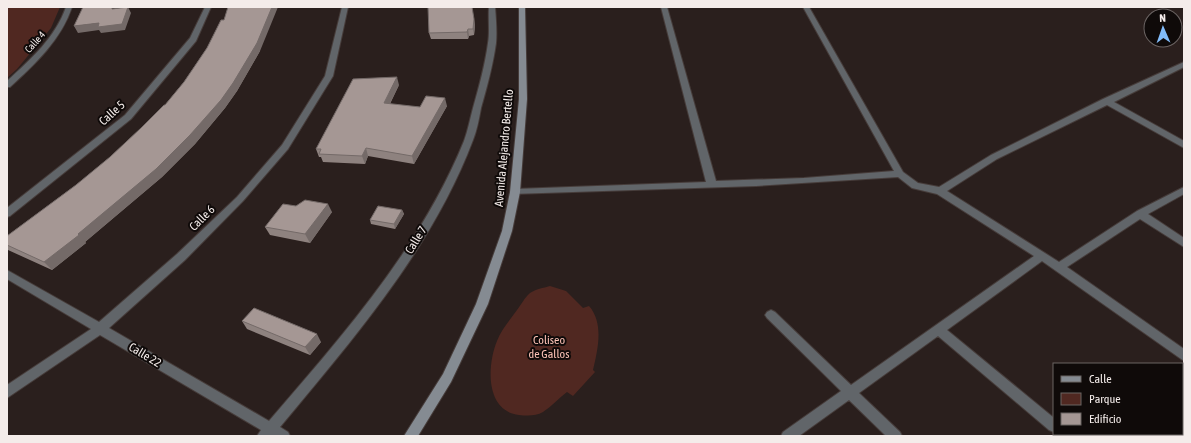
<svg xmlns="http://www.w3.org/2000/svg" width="1191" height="443" font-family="'Asap Condensed',sans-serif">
	<rect width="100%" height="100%" fill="#2a1f1d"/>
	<g fill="#502821">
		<path d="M 7,7 L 60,7 L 51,28 L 17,69 L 7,78 Z"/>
		<path d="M 550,286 L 566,291 L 583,308 L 589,306 C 604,323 598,349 593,370 L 595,372 L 573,396 L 567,392 C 559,398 552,406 543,412 C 536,416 528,416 519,415 C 485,411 487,365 497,341 C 501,330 510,320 517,310 C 521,305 525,297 530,293 C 536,289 543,288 550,286 Z"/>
	</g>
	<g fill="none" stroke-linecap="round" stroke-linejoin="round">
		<defs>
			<g id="street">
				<path d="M 66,7 L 72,7 C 61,40 35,64 10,87 L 7,87 L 7,81 C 31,59 55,38 66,7 Z"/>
				<path d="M 205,7 L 211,7 L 196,41 L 131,119 L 10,216 L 7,217 L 7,208 L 125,115 L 190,38 Z"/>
				<path d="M 342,7 L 348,7 L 333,76 L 288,149 L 243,201 L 185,260 L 109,328 L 269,421 C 343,335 421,247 464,141 C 468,130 470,119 473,108 C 479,87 485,65 488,43 C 490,32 488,19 489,7 L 495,7 C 496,19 497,32 496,43 C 493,65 487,87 481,108 C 479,119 477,130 473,140 C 432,249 353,339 280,427 L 288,432 L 290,436 L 257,436 L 261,430 L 100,335 L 7,398 L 7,385 L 91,329 L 7,279 L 7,270 L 99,322 L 177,254 L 237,197 L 282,145 L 325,76 Z"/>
				<path d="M 661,7 L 667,7 L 716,181 L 804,178 L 894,171 L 803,7 L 809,7 L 903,172 L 918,183 L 939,187 L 991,155 L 1103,99 L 1184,62 L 1184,67 L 1114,102 L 1184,141 L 1184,148 L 1107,105 L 997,159 L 947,191 L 1059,262 L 1137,211 L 1184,187 L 1184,194 L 1148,214 L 1184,238 L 1184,247 L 1140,219 L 1067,267 L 1184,349 L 1184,361 L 1042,261 L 947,330 L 1054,418 L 1054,432 L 1049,430 L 938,336 L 859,393 L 900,432 L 902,436 L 886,436 L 849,400 L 799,436 L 781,436 L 783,432 L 841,391 L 767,318 L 765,315 L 767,312 L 771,310 L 775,312 L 851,385 L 1034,256 L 937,194 L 912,188 L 898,177 L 756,186 L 512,194 L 510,192 L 515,189 L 706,182 Z"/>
				<path d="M 1058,434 L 1072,434 L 1073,436 L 1058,436 Z"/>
			</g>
			<path id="secondary" d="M 519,7 L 525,7 L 527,99 L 520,192 L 512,231 L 488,304 L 451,382 L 418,436 L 404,436 L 443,374 L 476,304 L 502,231 L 510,192 L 519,99 Z"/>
		</defs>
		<use href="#street" stroke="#463c3a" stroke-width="2"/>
		<use href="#secondary" stroke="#463c3a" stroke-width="2"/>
		<use href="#street" fill="#616569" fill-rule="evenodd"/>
		<use href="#secondary" fill="#858b92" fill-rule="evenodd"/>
	</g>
	<g fill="#8e827f">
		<path d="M 474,19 L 475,26 L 474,35 L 469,36 L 468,39 L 431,39 L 429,33 Z"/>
		<path d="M 224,20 L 260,51 L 237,91 L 225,108 L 195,144 L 162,177 L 85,242 L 86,243 L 52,270 L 8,250 L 7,249 L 7,236 L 76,185 L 110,157 L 141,128 L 165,105 L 184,82 L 207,48 Z"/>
		<path d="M 399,85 L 390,104 L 420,107 L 447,106 L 414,164 L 368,156 L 365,164 L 323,162 L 321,157 L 319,157 L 316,149 Z"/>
		<path d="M 296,206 L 332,212 L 310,243 L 270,235 L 265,227 Z"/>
		<path d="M 402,210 L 404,214 L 395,229 L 371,224 L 370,220 Z"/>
		<path d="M 242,321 L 321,342 L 310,355 L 247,329 Z"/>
	</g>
	<g fill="#746a68">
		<path d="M 128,7 L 131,13 L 125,30 L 101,33 L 99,30 L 78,33 L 74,26 L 99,23 Z"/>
		<path d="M 272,7 L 278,7 L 260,51 L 237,91 L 225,108 L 195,144 L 162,177 L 85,242 L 86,243 L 52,270 L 44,262 L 78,234 Z"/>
		<path d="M 474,19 L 475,26 L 474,35 L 473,29 Z"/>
		<path d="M 468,29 L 469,36 L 468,39 L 467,32 Z"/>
		<path d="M 397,77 L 399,85 L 386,111 L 384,103 Z"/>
		<path d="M 445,98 L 447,106 L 414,164 L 412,156 Z"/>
		<path d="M 366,148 L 368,156 L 365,164 L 362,156 Z"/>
		<path d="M 328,204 L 332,212 L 310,243 L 305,234 Z"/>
		<path d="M 402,210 L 404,214 L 395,229 L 394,224 Z"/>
		<path d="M 317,334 L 321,342 L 310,355 L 305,347 Z"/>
	</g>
	<g fill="#a59794" stroke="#746a68">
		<path d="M 83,7 L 112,7 L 112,9 L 128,7 L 122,24 L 98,27 L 99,23 L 74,26 Z"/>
		<path d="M 228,7 L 272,7 L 257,43 L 233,83 L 221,100 L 190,135 L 156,169 L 78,234 L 79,235 L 44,262 L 7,245 L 7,236 L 76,185 L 110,157 L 141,128 L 164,105 L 165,105 L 184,82 L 207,48 L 221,20 L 224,20 Z"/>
		<path d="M 428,7 L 472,7 L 474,19 L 473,29 L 468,29 L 467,32 L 429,33 Z"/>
		<path d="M 397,77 L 384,103 L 420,107 L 426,96 L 445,98 L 412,156 L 366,148 L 362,156 L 319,154 L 321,149 L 316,149 L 353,79 Z"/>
		<path d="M 305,200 L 328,204 L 305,234 L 265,227 L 283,204 L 296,206 Z"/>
		<path d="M 378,206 L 402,210 L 394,224 L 370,220 Z"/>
		<path d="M 254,308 L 317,334 L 305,347 L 242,321 Z"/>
	</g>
	<g text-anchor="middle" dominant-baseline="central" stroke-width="4" stroke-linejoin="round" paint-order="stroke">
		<g font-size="10" fill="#f4ecea" stroke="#0f0a09">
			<text transform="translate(35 42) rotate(-48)">Calle 4</text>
		</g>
		<g font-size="12" fill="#f4ecea" stroke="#0f0a09">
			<text transform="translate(112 113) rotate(-42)">Calle 5</text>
			<text transform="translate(504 148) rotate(-85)">Avenida Alejandro Bertello</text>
			<text transform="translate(202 218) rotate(-45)">Calle 6</text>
			<text transform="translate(416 240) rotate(-58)">Calle 7</text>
			<text transform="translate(145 355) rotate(31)">Calle 22</text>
		</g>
		<g font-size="12" fill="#fcc2b6" stroke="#0f0a09">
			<text x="549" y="340">Coliseo<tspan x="549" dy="14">de Gallos</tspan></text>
		</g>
	</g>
	<rect width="1191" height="443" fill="none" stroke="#f4ecea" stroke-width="16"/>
	<rect x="1053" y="363" width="130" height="72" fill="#0f0a09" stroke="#6b6463"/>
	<rect x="1061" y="376" width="20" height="6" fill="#858b92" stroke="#6b6463"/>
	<text x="1089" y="383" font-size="12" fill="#f4ecea">Calle</text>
	<rect x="1061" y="393" width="20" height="12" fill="#502821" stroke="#6b6463"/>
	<text x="1089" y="403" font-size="12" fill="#f4ecea">Parque</text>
	<rect x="1061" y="413" width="20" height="12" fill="#a59794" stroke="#6b6463"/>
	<text x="1089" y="423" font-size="12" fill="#f4ecea">Edificio</text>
	<g transform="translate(1163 28) rotate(358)"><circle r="19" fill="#0f0a09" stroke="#6b6463"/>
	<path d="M0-3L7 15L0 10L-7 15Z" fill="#82bcfa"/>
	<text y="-6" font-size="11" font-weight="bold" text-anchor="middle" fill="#f4ecea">N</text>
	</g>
</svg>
